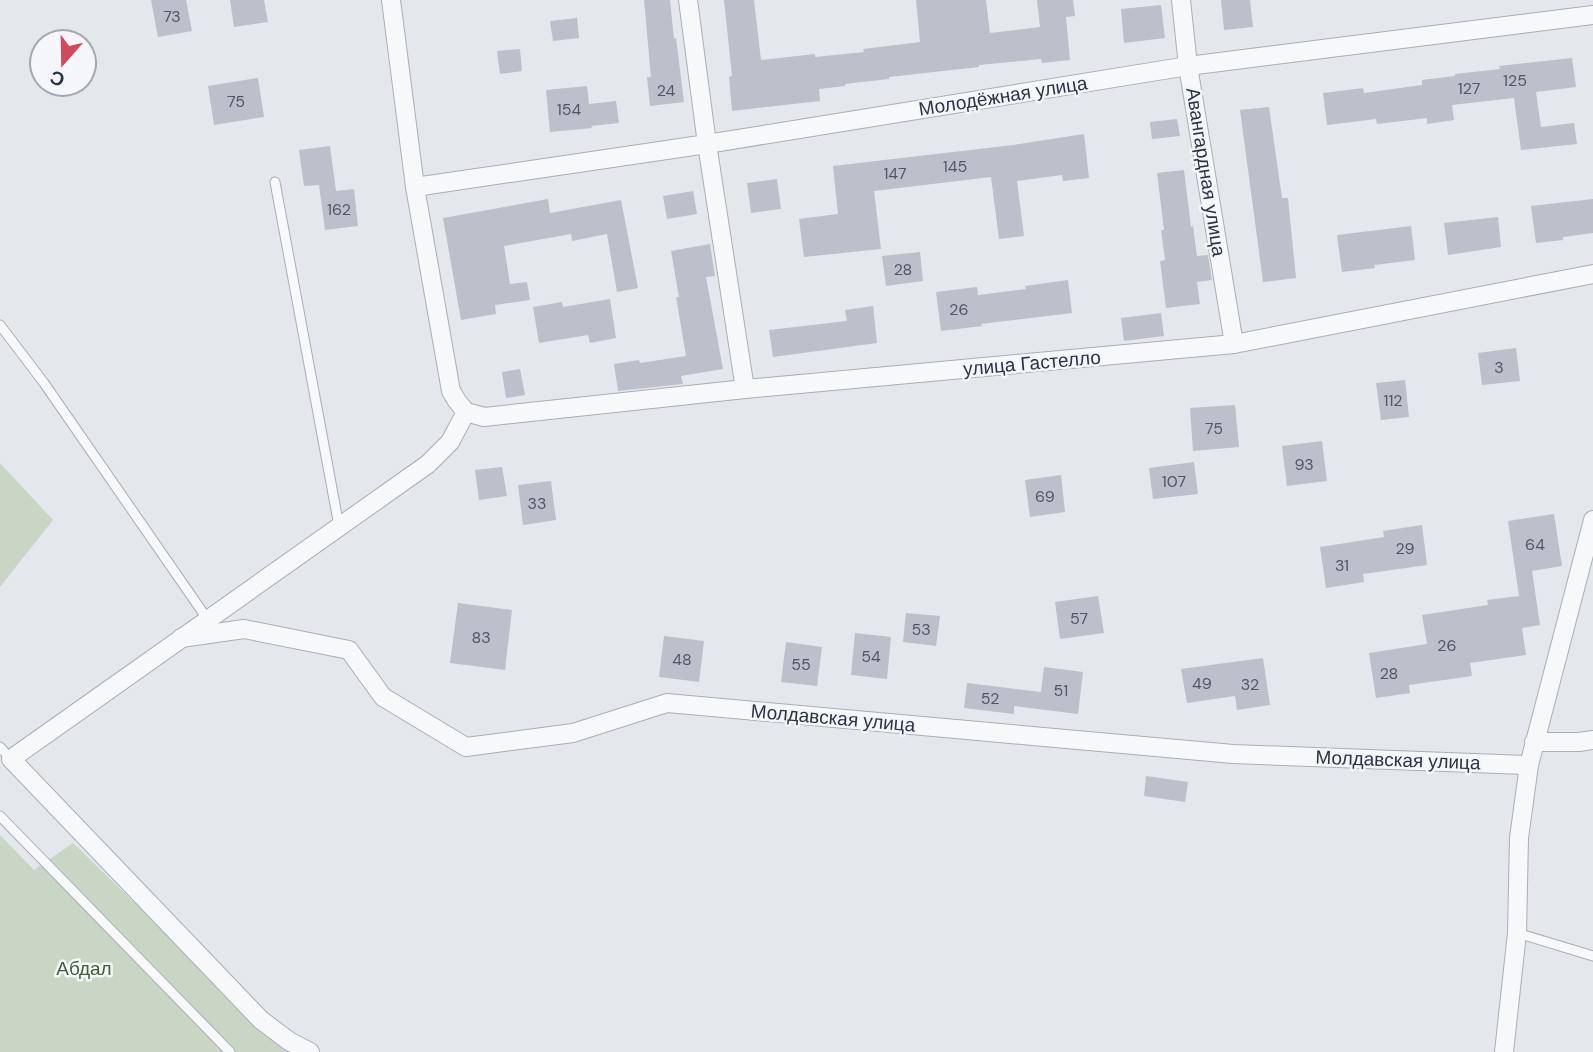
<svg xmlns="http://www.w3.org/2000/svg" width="1593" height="1052" font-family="'DM Sans',sans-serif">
	<rect width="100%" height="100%" fill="#e4e7ec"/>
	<g fill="#c9d6c5">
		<path d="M 0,463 L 53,520 L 0,587 Z"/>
		<path d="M 0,835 L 34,870 L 73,843 L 289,1052 L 0,1052 Z"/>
	</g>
	<g fill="#bbc0ca">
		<path d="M 151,0 L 186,0 L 192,31 L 158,37 Z"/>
		<path d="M 230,0 L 264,0 L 268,22 L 234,27 Z"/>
		<path d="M 644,0 L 670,0 L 674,39 L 676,38 L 684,102 L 650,106 L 647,77 L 651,77 Z"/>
		<path d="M 724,0 L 754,0 L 761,60 L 815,54 L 815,57 L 864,52 L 863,49 L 920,42 L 916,0 L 986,0 L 990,33 L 1040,27 L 1037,0 L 1073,0 L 1075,16 L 1066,17 L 1070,60 L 1042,63 L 1041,59 L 979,65 L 979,67 L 889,77 L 889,79 L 845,84 L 845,86 L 819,89 L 820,101 L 732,111 L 729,77 L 732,76 Z"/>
		<path d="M 1221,0 L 1250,0 L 1253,27 L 1224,30 Z"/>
		<path d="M 1161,5 L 1165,38 L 1124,43 L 1121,9 Z"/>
		<path d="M 577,18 L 579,38 L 553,41 L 550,21 Z"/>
		<path d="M 520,49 L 522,71 L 500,74 L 497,51 Z"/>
		<path d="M 1572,58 L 1576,87 L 1536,92 L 1541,127 L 1574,123 L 1577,144 L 1521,150 L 1514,98 L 1452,105 L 1454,120 L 1427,124 L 1427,118 L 1377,124 L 1376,119 L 1327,125 L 1323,93 L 1363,88 L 1364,93 L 1422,85 L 1422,80 L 1455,76 L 1455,74 L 1500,69 L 1499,66 Z"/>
		<path d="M 258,78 L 264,117 L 214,125 L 208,86 Z"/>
		<path d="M 587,86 L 589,104 L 616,101 L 619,123 L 591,126 L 592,128 L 550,132 L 546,90 Z"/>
		<path d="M 1269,107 L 1282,198 L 1288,198 L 1296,278 L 1263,282 L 1240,110 Z"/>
		<path d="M 1177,119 L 1180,136 L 1152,139 L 1150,122 Z"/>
		<path d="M 1084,134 L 1089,178 L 1063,181 L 1062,175 L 1017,181 L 1024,236 L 999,239 L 991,177 L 874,191 L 881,249 L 804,257 L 799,219 L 838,214 L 833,166 L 1013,145 Z"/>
		<path d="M 330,146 L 336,191 L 354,189 L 358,226 L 325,230 L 319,185 L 304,186 L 299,150 Z"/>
		<path d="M 1184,170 L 1191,227 L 1193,226 L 1197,256 L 1208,255 L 1212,280 L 1197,282 L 1200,304 L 1166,308 L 1160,261 L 1165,260 L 1161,230 L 1164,230 L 1157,173 Z"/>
		<path d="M 777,179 L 781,209 L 751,213 L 747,183 Z"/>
		<path d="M 693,191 L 697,214 L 667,219 L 663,196 Z"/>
		<path d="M 548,199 L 550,213 L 621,200 L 638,288 L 617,292 L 607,234 L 572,241 L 571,234 L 504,246 L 510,284 L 527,282 L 530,300 L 495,305 L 496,314 L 461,320 L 443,218 Z"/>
		<path d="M 1593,199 L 1593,233 L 1563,237 L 1563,240 L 1536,243 L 1531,206 Z"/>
		<path d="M 1498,217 L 1501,247 L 1448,255 L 1444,223 Z"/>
		<path d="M 1411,226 L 1415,260 L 1374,265 L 1375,268 L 1342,272 L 1337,235 Z"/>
		<path d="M 710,244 L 715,276 L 706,277 L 723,369 L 681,376 L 683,384 L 618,391 L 614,364 L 639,360 L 640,363 L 686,356 L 676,297 L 679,297 L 671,251 Z"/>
		<path d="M 920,252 L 923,281 L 886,286 L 882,256 Z"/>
		<path d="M 1068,280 L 1072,313 L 981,324 L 982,326 L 941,331 L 936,292 L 977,287 L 978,295 L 1026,289 L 1025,286 Z"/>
		<path d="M 610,299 L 616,338 L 590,343 L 588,335 L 539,343 L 533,307 L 562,302 L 563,307 Z"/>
		<path d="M 873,306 L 877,343 L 773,357 L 769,330 L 847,321 L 845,310 Z"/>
		<path d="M 1161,313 L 1164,336 L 1124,341 L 1121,318 Z"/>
		<path d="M 1516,348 L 1520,381 L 1482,385 L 1478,353 Z"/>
		<path d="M 520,369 L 525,395 L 506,398 L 502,372 Z"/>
		<path d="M 1405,380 L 1409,417 L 1381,420 L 1376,383 Z"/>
		<path d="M 1235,405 L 1239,447 L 1193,451 L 1190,408 Z"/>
		<path d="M 1322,441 L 1327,481 L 1287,486 L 1282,446 Z"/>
		<path d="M 1194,462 L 1198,494 L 1153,499 L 1149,468 Z"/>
		<path d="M 502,467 L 507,496 L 479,500 L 475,470 Z"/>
		<path d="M 1061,475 L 1065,512 L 1030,517 L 1025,480 Z"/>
		<path d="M 551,481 L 556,520 L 523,525 L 518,485 Z"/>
		<path d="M 1554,514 L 1562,566 L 1532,571 L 1540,625 L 1522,628 L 1526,655 L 1470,663 L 1472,676 L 1409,685 L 1410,693 L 1376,698 L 1369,653 L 1427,644 L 1422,615 L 1488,605 L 1487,600 L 1519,596 L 1508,521 Z"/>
		<path d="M 1422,525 L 1427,565 L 1363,574 L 1364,582 L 1326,588 L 1320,547 L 1384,537 L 1383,531 Z"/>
		<path d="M 1098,596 L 1104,633 L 1060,639 L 1055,602 Z"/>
		<path d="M 458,603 L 512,610 L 505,670 L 450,663 Z"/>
		<path d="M 906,613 L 940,616 L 936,646 L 903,642 Z"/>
		<path d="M 855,633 L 891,637 L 887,679 L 851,675 Z"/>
		<path d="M 664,636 L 704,641 L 699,682 L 659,677 Z"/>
		<path d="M 786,642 L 822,647 L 817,686 L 781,682 Z"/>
		<path d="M 1263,658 L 1270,705 L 1237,710 L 1235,696 L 1187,703 L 1181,669 Z"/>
		<path d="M 1044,667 L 1083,672 L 1078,714 L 1014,706 L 1014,714 L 964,708 L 967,683 L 1041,692 Z"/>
		<path d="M 1146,776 L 1188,782 L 1185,802 L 1144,796 Z"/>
	</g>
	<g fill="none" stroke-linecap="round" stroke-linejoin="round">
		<defs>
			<g id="service">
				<path d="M 275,182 L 339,526"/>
				<path d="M 0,325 L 44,383 L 208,620"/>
				<path d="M 0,747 L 11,759"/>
				<path d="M 0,816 L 230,1052"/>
				<path d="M 1517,933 L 1593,956"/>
			</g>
			<g id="minor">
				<path d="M 391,0 L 415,187 L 451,391 L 457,401 L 466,412"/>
				<path d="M 688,0 L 707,144 L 745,389"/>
				<path d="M 1181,0 L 1188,66 L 1234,344"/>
				<path d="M 415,187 L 707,144 L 1188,66 L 1593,15"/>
				<path d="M 466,412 L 484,417 L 745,389 L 1234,344 L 1593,274"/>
				<path d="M 181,638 L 244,629 L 349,650 L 383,697 L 466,747 L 573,733 L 667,703 L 1233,754 L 1529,765"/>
				<path d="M 1534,742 L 1579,742 L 1593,740"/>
				<path d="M 310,1052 L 289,1041 L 261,1020 L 11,759 L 428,464 L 450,442 L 466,412"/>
				<path d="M 1504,1052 L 1517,933 L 1519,838 L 1529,765 L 1593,520"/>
			</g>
		</defs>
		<use href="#service" stroke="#a9aeb7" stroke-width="11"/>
		<use href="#minor" stroke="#a9aeb7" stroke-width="20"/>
		<use href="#service" stroke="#f7f8fa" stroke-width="9"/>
		<use href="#minor" stroke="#f7f8fa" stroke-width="18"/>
	</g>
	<g text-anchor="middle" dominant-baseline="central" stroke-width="5" stroke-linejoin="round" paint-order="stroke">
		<g font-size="16" fill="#4f5766">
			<text x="172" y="16">73</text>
			<text x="1515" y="80">125</text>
			<text x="1469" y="88">127</text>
			<text x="666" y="90">24</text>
			<text x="236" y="101">75</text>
			<text x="569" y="109">154</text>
			<text x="955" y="166">145</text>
			<text x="895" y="173">147</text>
			<text x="339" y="209">162</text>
			<text x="903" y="269">28</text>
			<text x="959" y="309">26</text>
			<text x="1499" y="367">3</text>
			<text x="1393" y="400">112</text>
			<text x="1214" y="428">75</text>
			<text x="1304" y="464">93</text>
			<text x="1174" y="481">107</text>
			<text x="1045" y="496">69</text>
			<text x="537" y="503">33</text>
			<text x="1535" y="544">64</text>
			<text x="1405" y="548">29</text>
			<text x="1342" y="565">31</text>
			<text x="1079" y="618">57</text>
			<text x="921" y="629">53</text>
			<text x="481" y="637">83</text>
			<text x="1447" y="645">26</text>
			<text x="871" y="656">54</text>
			<text x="682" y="659">48</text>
			<text x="801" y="664">55</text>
			<text x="1389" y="673">28</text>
			<text x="1202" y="683">49</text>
			<text x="1250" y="684">32</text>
			<text x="1061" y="690">51</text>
			<text x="990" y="698">52</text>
		</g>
		<g font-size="19" fill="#2b3445" stroke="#f4f6f9">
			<text transform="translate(1003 96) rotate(-9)">Молодёжная улица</text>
			<text transform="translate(1206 172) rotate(81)">Авангардная улица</text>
			<text transform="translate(1032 363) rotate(-5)">улица Гастелло</text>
			<text transform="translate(833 718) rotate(5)">Молдавская улица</text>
			<text transform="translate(1398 760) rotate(2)">Молдавская улица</text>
		</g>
		<g font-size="19" fill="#3f6138" stroke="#f4f6f9">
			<text x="84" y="968">Абдал</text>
		</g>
	</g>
	<g transform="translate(63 63) rotate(200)"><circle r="33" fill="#f4f6f9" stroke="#a4a8b1" stroke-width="2"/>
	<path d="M0-5L12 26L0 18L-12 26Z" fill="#d1495b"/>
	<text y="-10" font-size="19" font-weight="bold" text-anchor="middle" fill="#2b3445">С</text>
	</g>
</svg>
